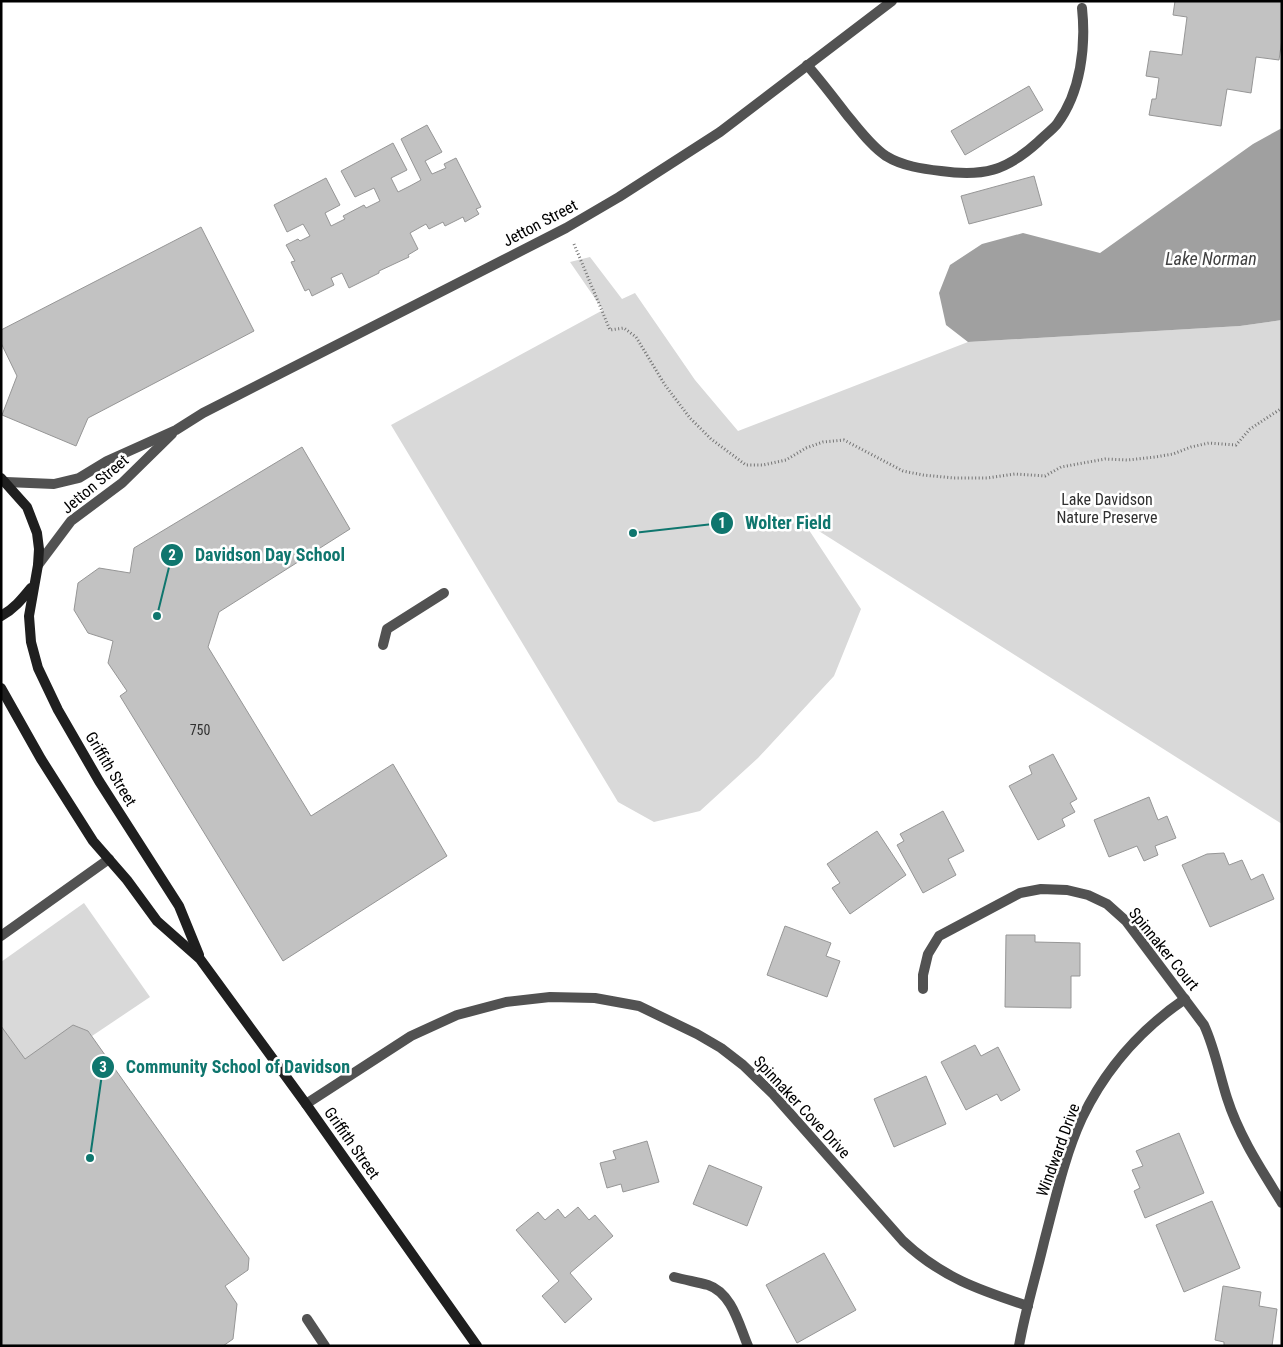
<svg xmlns="http://www.w3.org/2000/svg" width="1283" height="1347" font-family="'Roboto Condensed',sans-serif">
	<rect width="100%" height="100%" fill="#fff"/>
	<g fill="#d9d9d9">
		<path d="M 590,257 L 622,299 L 635,293 L 695,380 L 738,431 L 968,342 L 1240,326 L 1282,320 L 1282,824 L 803,521 L 861,609 L 834,676 L 758,758 L 700,811 L 654,822 L 618,802 L 391,425 L 603,310 L 570,262 Z"/>
		<path d="M 84,903 L 150,997 L 92,1036 L 88,1031 L 73,1026 L 25,1059 L 1,1026 L 1,962 Z"/>
	</g>
	<path fill="#a0a0a0" d="M 1282,128 L 1282,320 L 1240,326 L 968,342 L 946,325 L 939,293 L 950,265 L 982,244 L 1023,233 L 1100,253 L 1253,144 Z"/>
	<g fill="#c2c2c2" stroke="#969696">
		<path d="M 1175,1 L 1282,1 L 1282,39 L 1279,60 L 1256,57 L 1251,93 L 1227,89 L 1221,126 L 1149,115 L 1152,99 L 1156,99 L 1159,78 L 1146,76 L 1150,51 L 1182,55 L 1187,17 L 1173,15 Z"/>
		<path d="M 1029,86 L 1043,110 L 965,155 L 951,131 Z"/>
		<path d="M 427,125 L 442,152 L 425,161 L 432,174 L 446,168 L 444,164 L 456,158 L 481,207 L 476,209 L 479,214 L 465,222 L 463,217 L 445,226 L 443,222 L 429,229 L 426,224 L 410,233 L 418,249 L 408,255 L 409,257 L 379,271 L 379,273 L 349,288 L 342,273 L 331,278 L 334,285 L 312,296 L 309,289 L 305,291 L 291,262 L 295,261 L 286,245 L 298,239 L 300,241 L 310,236 L 303,224 L 287,232 L 274,205 L 326,178 L 340,205 L 325,213 L 331,226 L 345,219 L 343,216 L 364,205 L 366,208 L 380,201 L 374,188 L 355,197 L 341,171 L 393,143 L 407,170 L 391,178 L 398,192 L 410,186 L 421,180 L 401,139 Z"/>
		<path d="M 1034,176 L 1042,205 L 969,224 L 961,196 Z"/>
		<path d="M 201,227 L 254,331 L 88,418 L 76,446 L 2,415 L 17,376 L 1,343 L 1,330 Z"/>
		<path d="M 302,447 L 350,529 L 219,612 L 208,647 L 311,816 L 393,764 L 447,856 L 283,961 L 120,696 L 127,691 L 108,663 L 113,641 L 88,633 L 74,610 L 78,583 L 99,568 L 130,573 L 134,548 Z"/>
		<path d="M 1053,754 L 1077,799 L 1070,803 L 1075,812 L 1062,819 L 1065,826 L 1038,840 L 1009,786 L 1032,774 L 1029,766 Z"/>
		<path d="M 1149,797 L 1158,820 L 1167,816 L 1176,838 L 1155,846 L 1158,855 L 1144,861 L 1137,846 L 1109,857 L 1094,820 Z"/>
		<path d="M 943,811 L 964,851 L 948,859 L 956,875 L 923,893 L 897,845 L 904,841 L 900,834 Z"/>
		<path d="M 877,831 L 906,875 L 850,914 L 832,888 L 840,883 L 827,864 Z"/>
		<path d="M 1224,853 L 1229,865 L 1242,860 L 1251,880 L 1263,874 L 1274,899 L 1210,927 L 1182,865 L 1207,854 Z"/>
		<path d="M 785,926 L 831,943 L 826,956 L 840,961 L 827,997 L 767,975 Z"/>
		<path d="M 1006,935 L 1035,935 L 1035,942 L 1080,943 L 1080,976 L 1071,976 L 1071,1008 L 1005,1007 Z"/>
		<path d="M 73,1025 L 88,1031 L 249,1258 L 248,1270 L 225,1286 L 237,1304 L 233,1339 L 223,1346 L 1,1345 L 1,1026 L 25,1059 Z"/>
		<path d="M 975,1045 L 981,1056 L 998,1047 L 1020,1090 L 1001,1101 L 997,1094 L 966,1110 L 941,1062 Z"/>
		<path d="M 926,1076 L 946,1124 L 894,1147 L 874,1099 Z"/>
		<path d="M 1179,1133 L 1204,1193 L 1145,1218 L 1134,1191 L 1140,1188 L 1132,1170 L 1143,1166 L 1136,1151 Z"/>
		<path d="M 647,1141 L 659,1182 L 623,1192 L 621,1184 L 607,1188 L 600,1163 L 616,1159 L 613,1151 Z"/>
		<path d="M 709,1165 L 762,1187 L 747,1226 L 693,1204 Z"/>
		<path d="M 1212,1201 L 1240,1268 L 1184,1292 L 1156,1225 Z"/>
		<path d="M 578,1207 L 589,1220 L 595,1215 L 613,1236 L 570,1273 L 592,1299 L 565,1323 L 542,1296 L 559,1281 L 516,1230 L 538,1212 L 545,1220 L 558,1209 L 565,1218 Z"/>
		<path d="M 824,1253 L 856,1310 L 797,1343 L 766,1285 Z"/>
		<path d="M 1223,1286 L 1261,1292 L 1259,1306 L 1277,1309 L 1272,1346 L 1224,1346 L 1224,1342 L 1215,1340 Z"/>
	</g>
	<g fill="none" stroke-linecap="round" stroke-linejoin="round">
		<path stroke="#747474" stroke-width="3" stroke-dasharray="1 2.5" stroke-linecap="butt" d="M 574,244 L 610,330 L 624,328 L 636,337 L 665,385 L 690,418 L 711,439 L 746,465 L 763,465 L 786,460 L 806,448 L 823,442 L 844,440 L 903,471 L 923,475 L 954,478 L 987,478 L 1015,474 L 1045,476 L 1061,467 L 1105,459 L 1128,460 L 1155,457 L 1173,454 L 1191,447 L 1209,443 L 1236,445 L 1250,429 L 1282,408"/>
		<g stroke="#525252" stroke-width="10">
			<path d="M 807,65 C 821,81 834,98 847,115 C 859,129 871,146 886,156 C 902,166 923,169 941,171 C 983,177 1006,171 1038,142 C 1044,136 1052,130 1057,124 C 1081,92 1086,46 1082,8"/>
			<path d="M 383,645 L 387,629 L 444,593"/>
			<path d="M 1,936 L 109,859"/>
			<path d="M 307,1319 L 325,1346"/>
		</g>
		<g stroke="#525252" stroke-width="10">
			<path d="M 6,482 L 54,484 L 79,478 L 107,461 L 176,430 L 203,413 L 566,228 L 619,197 L 720,132 L 892,1"/>
			<path d="M 38,565 L 71,521 L 122,483 L 172,434"/>
			<path d="M 923,989 L 923,975 L 928,954 L 939,936 L 1020,893 L 1041,889 L 1067,890 L 1088,895 L 1107,904 L 1126,921 L 1204,1025 C 1215,1049 1219,1073 1227,1098 C 1239,1136 1261,1169 1282,1203"/>
			<path d="M 306,1104 L 411,1036 L 457,1015 L 506,1002 L 550,997 L 595,998 L 639,1006 L 697,1034 L 721,1048 L 743,1065 L 773,1094 L 903,1241 C 941,1277 979,1290 1028,1306"/>
			<path d="M 674,1277 C 685,1280 697,1282 708,1285 C 732,1293 739,1325 748,1346"/>
			<path d="M 1019,1346 C 1025,1311 1036,1276 1044,1242 C 1055,1201 1064,1157 1082,1118 C 1105,1070 1141,1029 1185,999"/>
		</g>
		<g stroke="#1f1f1f" stroke-width="10">
			<path d="M 1,478 L 27,507 L 37,533 L 39,549 L 38,565 L 29,616 L 31,642 L 38,668 L 58,710 L 99,781 L 179,906 L 199,955"/>
			<path d="M 1,616 C 14,609 22,599 31,588"/>
			<path d="M 1,688 L 41,759 L 93,841 L 127,880 L 157,921 L 200,959 L 306,1104 L 477,1346"/>
		</g>
	</g>
	<g text-anchor="middle" dominant-baseline="central" stroke-width="5" stroke-linejoin="round" paint-order="stroke">
		<g font-size="14" fill="#303030">
			<text x="200" y="730">750</text>
		</g>
		<g font-size="16" fill="#000" stroke="#fff">
			<text transform="translate(540 223) rotate(-28)">Jetton Street</text>
			<text transform="translate(95 484) rotate(-40)">Jetton Street</text>
			<text transform="translate(111 769) rotate(59)">Griffith Street</text>
			<text transform="translate(1164 949) rotate(51)">Spinnaker Court</text>
			<text transform="translate(802 1107) rotate(47)">Spinnaker Cove Drive</text>
			<text transform="translate(352 1143) rotate(55)">Griffith Street</text>
			<text transform="translate(1058 1150) rotate(-70)">Windward Drive</text>
		</g>
		<g font-size="16" fill="#303030" stroke="#fff">
			<text x="1107" y="499">Lake Davidson<tspan x="1107" dy="18">Nature Preserve</tspan></text>
		</g>
		<g font-size="18" font-style="italic" fill="#414141" stroke="#fff">
			<text x="1211" y="258">Lake Norman</text>
		</g>
	</g>
	<path fill="none" stroke="#0f766e" stroke-width="2" d="M633 533L722 523M157 616L172 555M90 1158L103 1067"/>
	<g fill="#0f766e" stroke="#fff" stroke-width="2">
		<circle cx="633" cy="533" r="5"/>
		<circle cx="157" cy="616" r="5"/>
		<circle cx="90" cy="1158" r="5"/>
		<circle cx="722" cy="523" r="12"/>
		<circle cx="172" cy="555" r="12"/>
		<circle cx="103" cy="1067" r="12"/>
	</g>
	<g font-size="15" text-anchor="middle" font-weight="bold" fill="#fff">
		<text x="722" y="528">1</text>
		<text x="172" y="560">2</text>
		<text x="103" y="1072">3</text>
	</g>
	<g font-size="18" text-anchor="middle" font-weight="bold" fill="#0f766e" stroke="#fff" stroke-width="5" stroke-linejoin="round" paint-order="stroke">
		<text x="788" y="529">Wolter Field</text>
		<text x="270" y="561">Davidson Day School</text>
		<text x="238" y="1073">Community School of Davidson</text>
	</g>
	<rect width="1283" height="1347" fill="none" stroke="#000000" stroke-width="5"/>
</svg>
